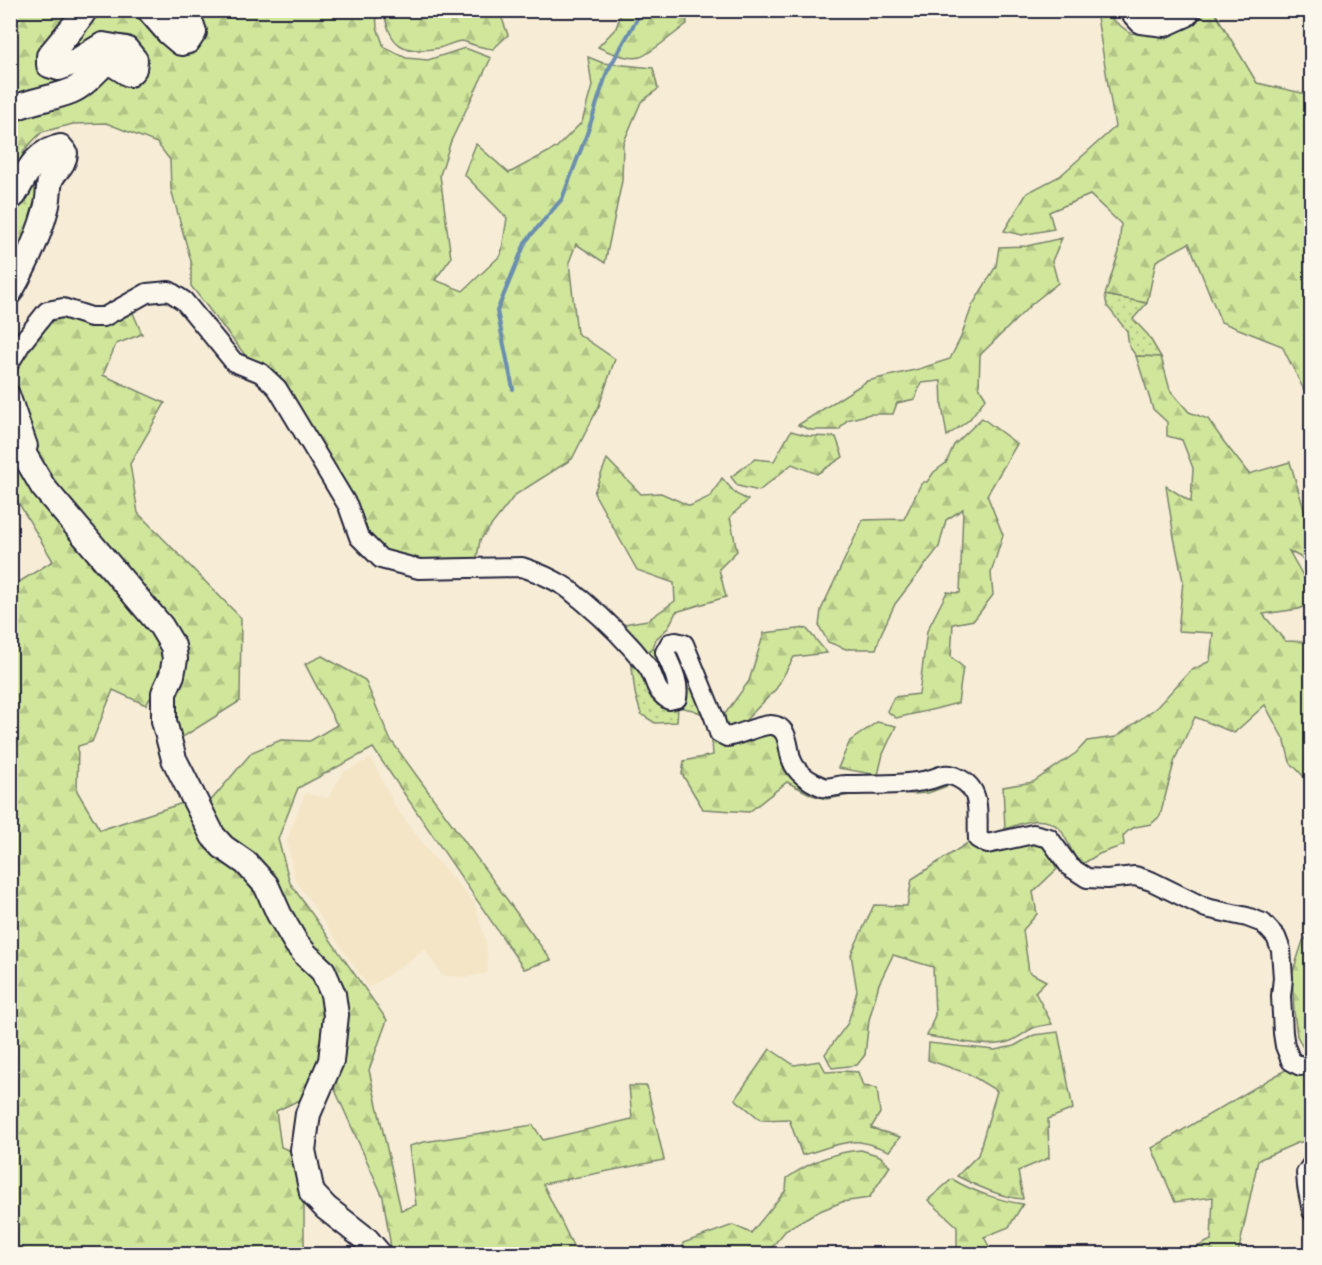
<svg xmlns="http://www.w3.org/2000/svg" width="1322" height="1265" font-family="Pangolin,sans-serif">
	<defs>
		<pattern id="grass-dots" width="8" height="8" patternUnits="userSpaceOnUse" patternTransform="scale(1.5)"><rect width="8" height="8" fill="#d0e69b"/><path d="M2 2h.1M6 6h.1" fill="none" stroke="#b2c586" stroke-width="1.8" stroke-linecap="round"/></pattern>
		<pattern id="forest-firs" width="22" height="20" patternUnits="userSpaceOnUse" patternTransform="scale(1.5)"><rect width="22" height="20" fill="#d0e69b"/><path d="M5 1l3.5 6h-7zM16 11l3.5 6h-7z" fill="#b2c586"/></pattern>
	</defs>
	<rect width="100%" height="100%" fill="#f7ecd6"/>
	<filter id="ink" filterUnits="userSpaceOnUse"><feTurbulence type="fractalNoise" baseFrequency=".0167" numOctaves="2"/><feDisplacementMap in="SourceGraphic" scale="12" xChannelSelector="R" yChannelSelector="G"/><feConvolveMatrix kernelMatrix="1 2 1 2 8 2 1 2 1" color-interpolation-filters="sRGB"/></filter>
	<g filter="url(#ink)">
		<path fill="#f4e5c7" d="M 371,758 L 396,808 L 430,853 L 474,902 L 487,946 L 488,973 L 468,977 L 443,976 L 425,950 L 369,988 L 294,878 L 287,840 L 305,793 L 328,798 L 344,772 Z"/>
		<g fill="url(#grass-dots)" stroke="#79846b" stroke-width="1.5">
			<path d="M 1105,295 L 1147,303 L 1133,319 L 1148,335 L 1161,357 L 1136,356 L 1129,346 L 1127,331 L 1107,306 Z"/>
			<path d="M 653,648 L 662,661 L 674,689 L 665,690 L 646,655 Z"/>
			<path d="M 681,649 L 710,717 L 693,710 L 678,707 L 677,722 L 655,723 L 641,714 L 635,693 L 631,659 L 678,707 L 686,699 L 688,688 L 672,651 Z"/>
		</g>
		<g fill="url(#forest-firs)" stroke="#79846b" stroke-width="1.5">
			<path d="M 11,11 L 79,11 L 42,61 L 99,50 L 75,81 L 11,102 Z"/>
			<path d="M 94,11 L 141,11 L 204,31 L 198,11 L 376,11 L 377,27 L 384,47 L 406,58 L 428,60 L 465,48 L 491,58 L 451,141 L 440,175 L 451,258 L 435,280 L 463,291 L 501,255 L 507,218 L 464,174 L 476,144 L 509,173 L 556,148 L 582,122 L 592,86 L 588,57 L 603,63 L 653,68 L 658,89 L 641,102 L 623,144 L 622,181 L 605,263 L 576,244 L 569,262 L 577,333 L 615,359 L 599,406 L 572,459 L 515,495 L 480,540 L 476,563 L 421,562 L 384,551 L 365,535 L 263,365 L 245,355 L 191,286 L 191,261 L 171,189 L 170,160 L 157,143 L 106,123 L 73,124 L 42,132 L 25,149 L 11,183 L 10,121 L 102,74 L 142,75 C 150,53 147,52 131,36 L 112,34 L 55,58 Z"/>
			<path d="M 384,11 L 507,11 L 500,13 L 508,35 L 493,49 C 487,48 480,47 474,45 C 470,44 465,41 461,41 C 454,42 446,46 439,48 C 404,55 389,46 384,11 Z"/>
			<path d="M 622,11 L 686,11 L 687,24 C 679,30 647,56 640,57 C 629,60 608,52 598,47 L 616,28 Z"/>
			<path d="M 1096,11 L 1105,11 L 1113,20 L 1130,33 L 1155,35 L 1187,24 L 1205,11 L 1214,11 L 1257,83 L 1311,95 L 1311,389 L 1304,390 L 1282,346 L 1221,322 L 1189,243 L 1156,261 L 1147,303 L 1105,295 L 1119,252 L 1121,224 L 1090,195 L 1049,212 L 1054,229 L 1022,235 L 1004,231 L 1027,193 L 1060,176 L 1115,127 Z"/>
			<path d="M 1136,11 L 1177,11 L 1153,19 Z"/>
			<path d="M 39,160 L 48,177 L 11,283 L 11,206 Z"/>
			<path d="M 1062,238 L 1052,261 L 1058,283 L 1033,303 L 980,355 L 979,387 L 986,398 L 969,420 L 947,436 L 942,406 L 941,381 L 921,383 L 915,399 L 897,403 L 893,414 L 870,414 L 847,420 L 839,430 L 811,430 L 798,425 L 867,381 L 919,369 L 950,359 L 961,337 L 972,306 L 996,266 L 999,247 L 1027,246 Z"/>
			<path d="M 133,313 L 142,334 L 116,344 L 103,375 L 165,403 L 130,464 L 138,513 L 241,618 L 240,701 L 178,740 L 171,691 L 186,670 L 187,649 L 169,619 L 135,575 L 72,509 L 40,462 L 14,386 L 15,362 L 51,316 L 65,314 L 97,327 Z"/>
			<path d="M 1136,356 L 1161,357 L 1170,390 L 1189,412 L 1208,419 L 1224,442 L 1249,474 L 1290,462 L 1309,526 L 1311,527 L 1311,563 L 1289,551 L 1311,590 L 1311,603 L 1299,609 L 1263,614 L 1285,641 L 1311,642 L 1312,716 L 1310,718 L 1308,731 L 1311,736 L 1311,800 L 1306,779 L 1290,762 L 1285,742 L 1265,705 L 1234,733 L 1195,717 L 1175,759 L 1160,816 L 1151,824 L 1135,827 L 1128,831 L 1123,836 L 1124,845 L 1099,854 L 1079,866 C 1075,858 1064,832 1059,828 C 1043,814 1022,823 1005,829 L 1003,787 L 1033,782 L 1076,753 L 1087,741 L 1116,737 L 1157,707 L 1190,671 L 1210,661 L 1213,633 L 1178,631 L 1183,581 L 1174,537 L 1166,486 L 1191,502 L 1193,468 L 1182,440 L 1167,436 L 1167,422 L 1153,409 Z"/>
			<path d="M 982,418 L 1017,444 L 987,495 L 1003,535 L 991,573 L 993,595 L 974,620 L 953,624 L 951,657 L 963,667 L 958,703 L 935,709 L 896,718 L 887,711 L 894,697 L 919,694 L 927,631 L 947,592 L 960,593 L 963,509 L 946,520 L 939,547 L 895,604 L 881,634 L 876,649 L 846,649 L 828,642 L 819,626 L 821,610 L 863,520 L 904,519 L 921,484 L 924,482 L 927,482 L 934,472 L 946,463 L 954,445 Z"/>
			<path d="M 791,431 L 809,436 L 836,437 L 843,457 L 817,474 L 792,464 L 759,491 L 738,486 L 731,477 L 755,459 L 774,461 Z"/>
			<path d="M 10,451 L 57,519 L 95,570 L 123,597 L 147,626 L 166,654 L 164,675 L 146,705 L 113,690 L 92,742 L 78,746 L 77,791 L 100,830 L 183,803 L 208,844 L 244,870 L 311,974 L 326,994 L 328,1024 L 318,1070 L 306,1097 L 276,1111 L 281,1147 L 298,1154 L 304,1194 L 304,1254 L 11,1254 L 11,587 L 53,561 L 11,490 Z"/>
			<path d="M 607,459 L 641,494 L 661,493 L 690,506 L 711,496 L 722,478 L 736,494 L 748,500 L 730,517 L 737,551 L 719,569 L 726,597 L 676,612 L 668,628 L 656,639 L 653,648 L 646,655 L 620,626 L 629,623 L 648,620 L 675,601 L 674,583 L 637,570 L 594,493 Z"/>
			<path d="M 806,628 L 827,653 L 794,657 L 776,689 L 739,727 L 726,727 L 725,714 L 749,681 L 764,633 Z"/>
			<path d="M 322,656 L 365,680 L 390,739 L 551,960 L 524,969 L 373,748 L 298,788 L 278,839 L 290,883 L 387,1020 L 369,1070 L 401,1210 L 416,1205 L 409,1146 L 424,1142 L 533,1125 L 543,1140 L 632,1119 L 629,1086 L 647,1086 L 664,1160 L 543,1184 L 577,1254 L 392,1254 L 383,1197 L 331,1081 L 341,1015 L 223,838 L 209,803 L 252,752 L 281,740 L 310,741 L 337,725 L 305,664 Z"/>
			<path d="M 877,722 L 896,726 L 883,754 L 878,775 L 838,768 L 850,741 Z"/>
			<path d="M 711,730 L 775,734 L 780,741 L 797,779 L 947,779 L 953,784 L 928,793 L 913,794 L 876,791 L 826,799 L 812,795 L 787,782 L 749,812 L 703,809 L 682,774 L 684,761 L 713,755 Z"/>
			<path d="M 1030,837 L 1043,844 L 1057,869 L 1033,892 L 1037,914 L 1023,930 L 1029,972 L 1046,981 L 1035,992 L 1052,1024 C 1046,1025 1039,1026 1033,1028 C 1025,1032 1018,1039 1008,1042 C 987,1049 950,1039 927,1036 L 935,1015 L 933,967 L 893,955 L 879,984 L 869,1020 L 865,1055 L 857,1065 L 832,1068 L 825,1054 L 848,1023 L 857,991 L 851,954 L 874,905 L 907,906 L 912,879 L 969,842 L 986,847 Z"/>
			<path d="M 1311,933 L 1312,1052 L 1306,1053 L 1297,1036 L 1294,1011 L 1292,974 L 1303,941 Z"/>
			<path d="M 1058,1032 L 1073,1109 L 1048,1119 L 1049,1158 L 1018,1171 L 1023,1199 C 1003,1198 974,1185 957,1176 L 978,1155 L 997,1091 L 969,1074 L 928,1060 L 929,1043 L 995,1050 L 1014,1046 L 1034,1035 Z"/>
			<path d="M 770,1049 L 794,1065 L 820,1061 L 826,1072 L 844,1071 L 858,1072 L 863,1086 L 877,1088 L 880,1113 L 871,1128 L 900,1137 L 889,1151 C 879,1147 870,1144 860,1142 C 844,1140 819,1151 802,1155 L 789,1119 L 761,1120 L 735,1099 Z"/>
			<path d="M 1287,1069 L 1311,1075 L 1311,1140 L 1297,1143 L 1258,1160 L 1238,1254 L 1183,1254 L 1211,1240 L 1213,1197 L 1175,1202 L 1152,1148 Z"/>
			<path d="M 861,1150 L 880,1156 L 890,1166 L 869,1198 L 842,1202 L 815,1213 L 787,1229 L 766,1254 L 682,1254 L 683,1243 L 733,1225 L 751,1233 L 786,1190 L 787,1178 C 810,1162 833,1152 861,1150 Z"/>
			<path d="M 952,1179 C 972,1191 1000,1201 1023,1204 L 1009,1227 L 984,1237 L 993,1254 L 957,1254 L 957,1226 L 928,1200 Z"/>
		</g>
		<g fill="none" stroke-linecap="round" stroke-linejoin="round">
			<path stroke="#6b8eaf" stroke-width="4" d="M 513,389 L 497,311 L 526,241 L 562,199 L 588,131 L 607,72 L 642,10"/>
			<defs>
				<g id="minor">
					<path d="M 1127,10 L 1140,24 L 1165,27 L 1187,17 L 1193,10"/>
					<path d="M 10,362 L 21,344 L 47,311 L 63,308 L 91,317 L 104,317 L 147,293 L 169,291 L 184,301 L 234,362 L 261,373 L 277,388 L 348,506 L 359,537 L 381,559 L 419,569 L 522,567 C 537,572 551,578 564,586 C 571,590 576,596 582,600 C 606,620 628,642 647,666 C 657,679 652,689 669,700 L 677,698 C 680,681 671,667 665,652 L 670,643 L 676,642 L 684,644 L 714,717 L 719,733 L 727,737 C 739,735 762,724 771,725 C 790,726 787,748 792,761 C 797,774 811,782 823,787 C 830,789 838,785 845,785 C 873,784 901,786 928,780 C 941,777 944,771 958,778 C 984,790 976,816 978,839 L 987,844 L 1033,834 L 1049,838 L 1070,867 L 1087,878 L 1107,879 L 1135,876 L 1151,881 L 1206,908 L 1247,917 L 1263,923 L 1276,937 L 1281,950 L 1283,978 L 1281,996 L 1283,1033 L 1285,1046 L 1291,1061 L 1300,1066 L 1312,1064"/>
					<path d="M 10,394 L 28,446"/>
					<path d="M 1312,1164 L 1306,1173 L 1307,1186 L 1312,1211"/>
				</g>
				<g id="major">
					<path d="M 149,10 L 168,32 L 181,43 L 188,41 L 194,32 L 192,26 L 180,10"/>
					<path d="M 10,110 C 31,100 51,99 71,91 C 84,86 95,72 105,63 L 110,62 L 129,74 L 134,69 L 135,60 L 126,49 L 103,45 L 75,62 L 59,68 L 49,65 L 49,56 L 73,27 L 85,10"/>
					<path d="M 10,198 L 14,195 C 26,175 35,151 60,147 L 65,153 C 64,167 54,169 50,181 C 48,190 49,200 46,209 C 38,239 25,266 10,292"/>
					<path d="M 10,430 L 43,487 L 161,626 L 173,646 L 175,659 L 172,675 L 164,693 L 164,721 L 174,759 L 213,836 L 223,847 L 246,863 L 266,885 L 279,914 L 296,943 L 306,955 L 323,971 L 333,994 L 336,1015 L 331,1061 L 308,1114 L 303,1150 L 312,1193 L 326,1208 L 367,1240 L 379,1254"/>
				</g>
			</defs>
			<use href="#minor" stroke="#22223b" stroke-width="22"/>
			<use href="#major" stroke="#22223b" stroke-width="28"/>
			<use href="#minor" stroke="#fbf7ec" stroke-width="18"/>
			<use href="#major" stroke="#fbf7ec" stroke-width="24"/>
		</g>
	</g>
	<rect width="1322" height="1265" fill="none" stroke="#fbf7ec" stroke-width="36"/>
	<rect x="18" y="18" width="1286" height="1229" fill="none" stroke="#22223b" stroke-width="2" filter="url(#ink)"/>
</svg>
